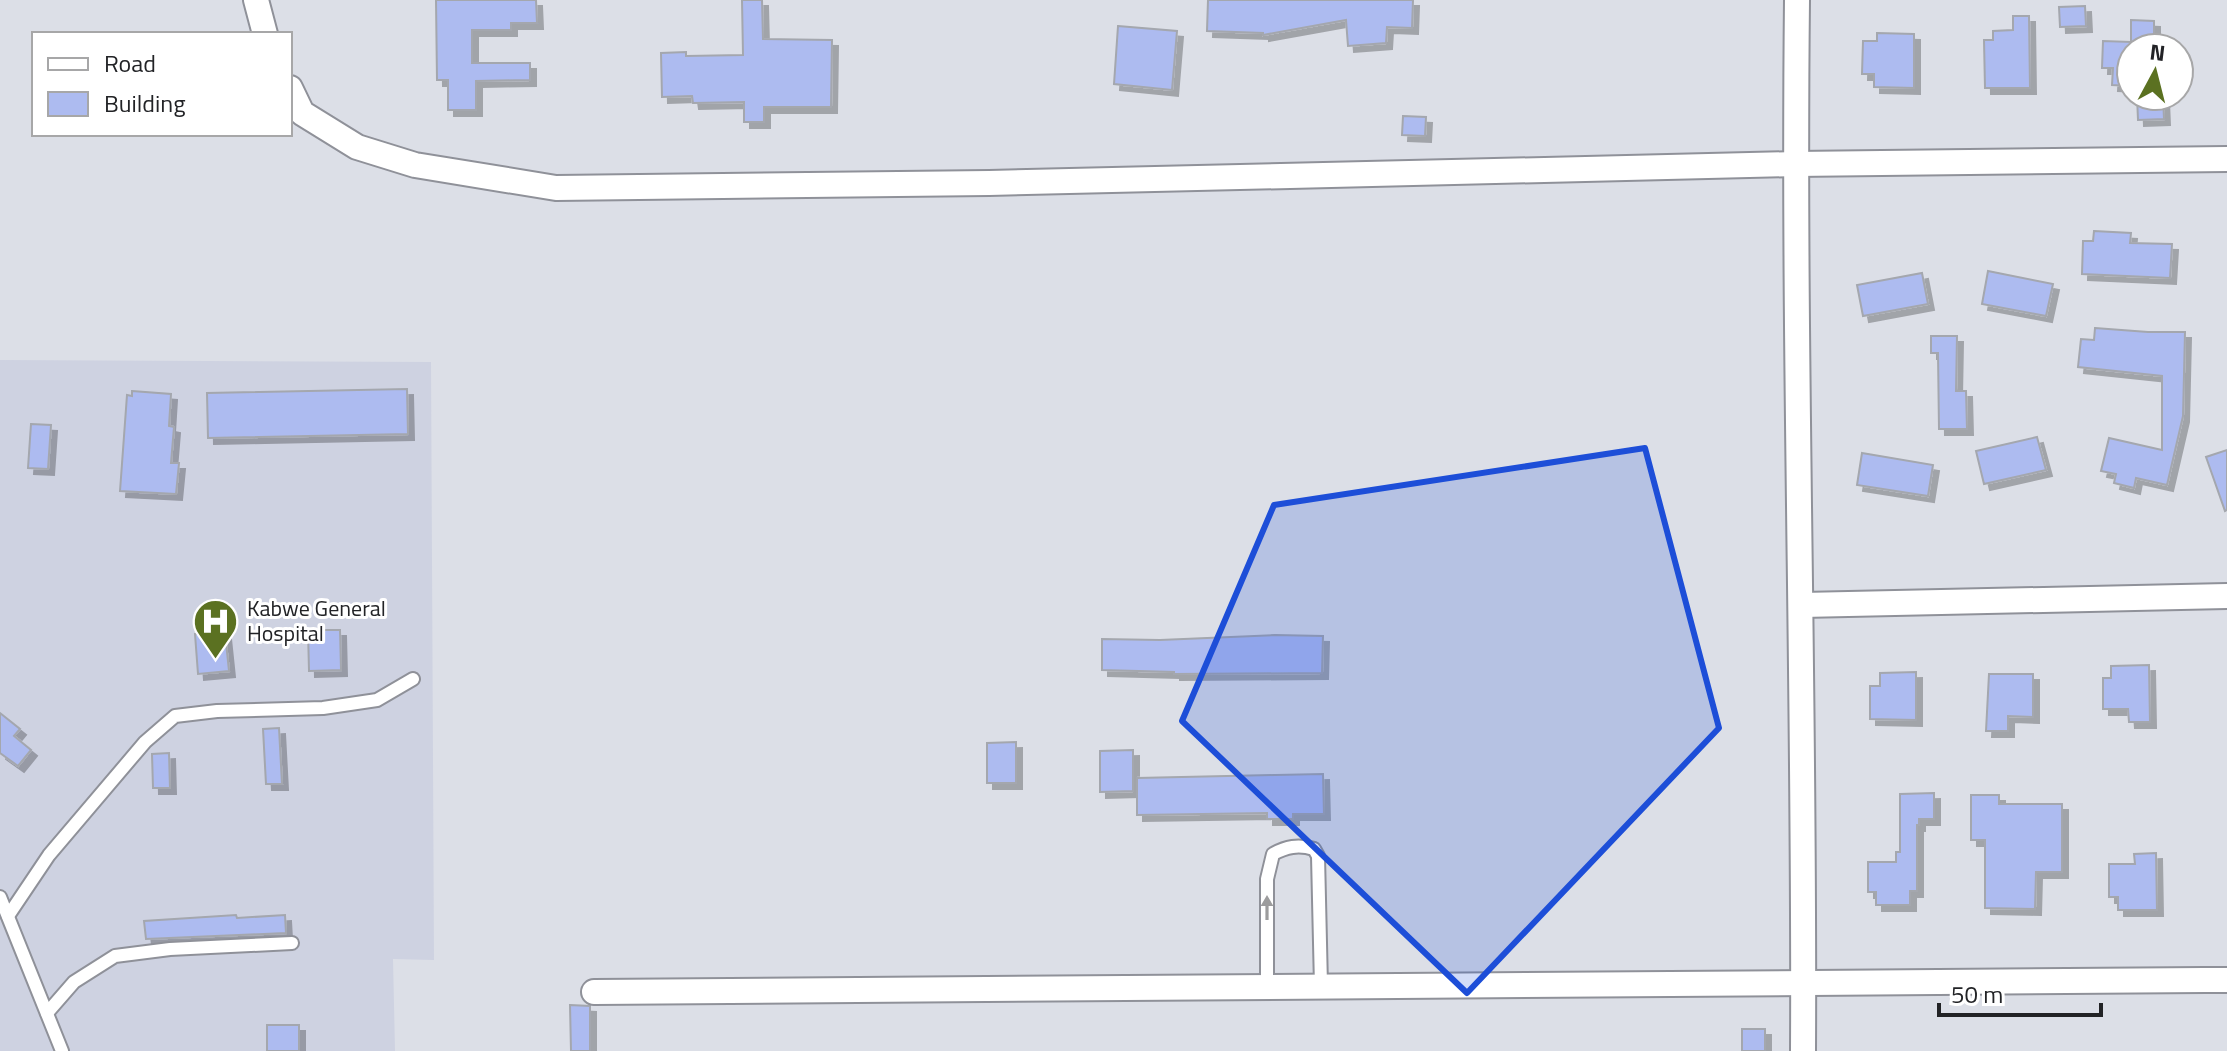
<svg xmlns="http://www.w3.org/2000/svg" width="2227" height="1051" font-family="'Titillium Web',sans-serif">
	<defs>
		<filter id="shadow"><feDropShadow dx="6" dy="6" stdDeviation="0" flood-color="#0004"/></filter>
	</defs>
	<rect width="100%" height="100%" fill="#dcdfe7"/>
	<path fill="#ced2e1" d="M 0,360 L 431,362 L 434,960 L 393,959 L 395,1051 L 0,1051 Z"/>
	<g fill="#adbbf0" stroke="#a4a7ae" stroke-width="2" filter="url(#shadow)">
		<path d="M 436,0 L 536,0 L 537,23 L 511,23 L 511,30 L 472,30 L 472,63 L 530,63 L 530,80 L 476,81 L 476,110 L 448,110 L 448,80 L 437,80 Z"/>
		<path d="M 742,0 L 762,0 L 763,39 L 832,40 L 831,107 L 764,107 L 764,122 L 744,122 L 744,102 L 693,103 L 692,96 L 662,97 L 661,53 L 686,52 L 686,56 L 743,55 Z"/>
		<path d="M 1208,0 L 1413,0 L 1412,28 L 1387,27 L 1386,43 L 1348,46 L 1346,20 L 1263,35 L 1263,33 L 1207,31 Z"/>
		<path d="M 2085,6 L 2086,26 L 2060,27 L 2059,7 Z"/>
		<path d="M 2013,16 L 2029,16 L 2030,88 L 1985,88 L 1984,40 L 1993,40 L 1993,31 L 2013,30 Z"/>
		<path d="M 2131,20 L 2154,21 L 2154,48 L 2131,48 L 2131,86 L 2112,85 L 2113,68 L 2102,68 L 2103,41 L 2131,42 Z"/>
		<path d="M 1118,26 L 1177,31 L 1172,90 L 1114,84 Z"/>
		<path d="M 1877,33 L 1914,34 L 1914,88 L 1874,87 L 1874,74 L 1862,74 L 1863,41 L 1877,41 Z"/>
		<path d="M 2137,96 L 2163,96 L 2164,119 L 2138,120 Z"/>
		<path d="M 1403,116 L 1426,117 L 1425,136 L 1402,135 Z"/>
		<path d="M 2094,231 L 2131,233 L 2130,243 L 2172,244 L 2170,278 L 2082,274 L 2083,241 L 2093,241 Z"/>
		<path d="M 1988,271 L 2053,284 L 2046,316 L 1982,304 Z"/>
		<path d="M 1922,273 L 1928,304 L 1863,316 L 1857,285 Z"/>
		<path d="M 2095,328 L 2148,332 L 2185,332 L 2183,416 L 2167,485 L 2136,478 L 2134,488 L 2114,483 L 2116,474 L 2101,471 L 2109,438 L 2162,450 L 2162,376 L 2078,367 L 2081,339 L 2094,340 Z"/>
		<path d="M 1931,336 L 1957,336 L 1956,391 L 1966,391 L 1967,429 L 1939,429 L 1938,353 L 1931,353 Z"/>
		<path d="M 407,389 L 408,434 L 208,438 L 207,393 Z"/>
		<path d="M 132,391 L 171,394 L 169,426 L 174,427 L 171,463 L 179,463 L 176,494 L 120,491 L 127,395 L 132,396 Z"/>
		<path d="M 31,424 L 51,425 L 48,469 L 28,468 Z"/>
		<path d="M 2037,437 L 2046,470 L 1984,484 L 1976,451 Z"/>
		<path d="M 2227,450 L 2227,510 L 2225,511 L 2206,457 Z"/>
		<path d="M 1862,453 L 1933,465 L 1928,496 L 1857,485 Z"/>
		<path d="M 308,630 L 340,630 L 341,670 L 309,671 Z"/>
		<path d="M 225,633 L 229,671 L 198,674 L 195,634 Z"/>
		<path d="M 1275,635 L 1323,636 L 1322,673 L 1174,674 L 1174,672 L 1102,670 L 1102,639 L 1160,640 Z"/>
		<path d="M 2149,665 L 2150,722 L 2129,722 L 2128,709 L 2103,709 L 2103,678 L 2111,678 L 2111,666 Z"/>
		<path d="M 1916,672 L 1916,720 L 1870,719 L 1870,686 L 1880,686 L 1880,673 Z"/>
		<path d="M 1989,674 L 2033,674 L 2033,717 L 2008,716 L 2008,731 L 1986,731 Z"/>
		<path d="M 0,713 L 20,729 L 14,736 L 31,750 L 18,766 L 0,753 Z"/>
		<path d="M 279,728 L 282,784 L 266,784 L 263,729 Z"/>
		<path d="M 1016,742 L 1016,783 L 987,783 L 987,743 Z"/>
		<path d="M 1133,750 L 1133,791 L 1100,792 L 1100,751 Z"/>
		<path d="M 169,753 L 170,788 L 153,788 L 152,754 Z"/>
		<path d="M 1323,774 L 1324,814 L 1293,814 L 1293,819 L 1267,819 L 1267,813 L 1137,815 L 1137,778 Z"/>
		<path d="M 1934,793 L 1934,819 L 1919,819 L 1919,825 L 1917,825 L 1917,891 L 1910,891 L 1910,905 L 1876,905 L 1876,892 L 1868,892 L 1868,862 L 1896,862 L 1896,852 L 1900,852 L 1900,794 Z"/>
		<path d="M 1971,795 L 1999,795 L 1999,804 L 2062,804 L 2062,872 L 2036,872 L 2035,909 L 1985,908 L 1985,840 L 1971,840 Z"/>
		<path d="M 2156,853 L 2157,910 L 2118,910 L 2118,897 L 2109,897 L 2109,864 L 2135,864 L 2134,854 Z"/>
		<path d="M 236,915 L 237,918 L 285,915 L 286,933 L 146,939 L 144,921 Z"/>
		<path d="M 570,1005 L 590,1006 L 590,1051 L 571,1051 Z"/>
		<rect x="267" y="1025" width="32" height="26"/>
		<rect x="1742" y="1029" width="23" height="22"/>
	</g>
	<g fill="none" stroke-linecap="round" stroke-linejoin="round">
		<defs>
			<g id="lane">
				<path d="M 0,897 L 62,1051"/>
				<path d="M 8,916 L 49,855 L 145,742 L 175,716 L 217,711 L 323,708 L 377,700 L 413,679"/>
				<path d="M 1267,986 L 1267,879 L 1273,854 C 1286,847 1298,844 1314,849 L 1318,856 L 1321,986"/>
				<path d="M 47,1013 L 74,982 L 115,956 L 170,949 L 292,943"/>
			</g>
			<g id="street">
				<path d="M 256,0 L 265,34"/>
				<path d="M 1797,0 C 1793,350 1805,701 1803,1051"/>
				<path d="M 290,88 L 302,113 L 357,147 L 415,165 L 556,188 L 989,183 L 1795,164 L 2227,159"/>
				<path d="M 1802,605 L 2227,596"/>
				<path d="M 594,992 C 1139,989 1683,979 2227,980"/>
			</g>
		</defs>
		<use href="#lane" stroke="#8f9199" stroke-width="16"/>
		<use href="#street" stroke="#8f9199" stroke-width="28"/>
		<use href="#lane" stroke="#fff" stroke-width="12"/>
		<use href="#street" stroke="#fff" stroke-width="24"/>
	</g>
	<defs><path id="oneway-solid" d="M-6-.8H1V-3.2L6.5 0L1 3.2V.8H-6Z" transform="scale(2)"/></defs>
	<use fill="#9c9c9d" href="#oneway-solid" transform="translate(1267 908) rotate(-90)"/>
	<path fill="#1d4ed8" fill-opacity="0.2" stroke="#1d4ed8" stroke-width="6" stroke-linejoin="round" d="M 1645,448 L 1719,728 L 1467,993 L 1182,721 L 1274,505 Z"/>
	<defs>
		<symbol id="hospital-pin" viewBox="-11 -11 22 30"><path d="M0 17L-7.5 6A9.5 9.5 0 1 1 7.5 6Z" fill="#5b7121" stroke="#fff"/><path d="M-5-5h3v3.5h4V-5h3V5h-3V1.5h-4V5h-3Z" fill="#fff"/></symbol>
	</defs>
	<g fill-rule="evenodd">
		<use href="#hospital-pin" x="190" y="596" width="51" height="69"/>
	</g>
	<g text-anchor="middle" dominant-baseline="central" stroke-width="6" stroke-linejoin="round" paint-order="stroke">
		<g font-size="22" fill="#222326" stroke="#fff" text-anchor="start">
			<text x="247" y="608">Kabwe General<tspan x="247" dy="25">Hospital</tspan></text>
		</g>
	</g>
	<rect x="32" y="32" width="260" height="104" fill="#ffffff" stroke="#a7a7a8" stroke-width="2"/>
	<rect x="48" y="58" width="40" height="12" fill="#ffffff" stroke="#a7a7a8" stroke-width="2"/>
	<text x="104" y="72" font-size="24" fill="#222326">Road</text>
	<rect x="48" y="92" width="40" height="24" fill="#adbbf0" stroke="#a7a7a8" stroke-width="2"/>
	<text x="104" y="112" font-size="24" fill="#222326">Building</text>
	<g transform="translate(2155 72) rotate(7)"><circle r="38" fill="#ffffff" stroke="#a7a7a8" stroke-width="2"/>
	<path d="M0-6L14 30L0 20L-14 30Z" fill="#5b7121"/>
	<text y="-12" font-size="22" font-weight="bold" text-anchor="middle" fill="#222326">N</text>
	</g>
	<path d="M1939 1003v12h162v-12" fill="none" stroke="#222326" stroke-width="4"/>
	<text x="1951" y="1003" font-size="24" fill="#222326" stroke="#ffffff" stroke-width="6" paint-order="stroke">50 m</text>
</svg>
